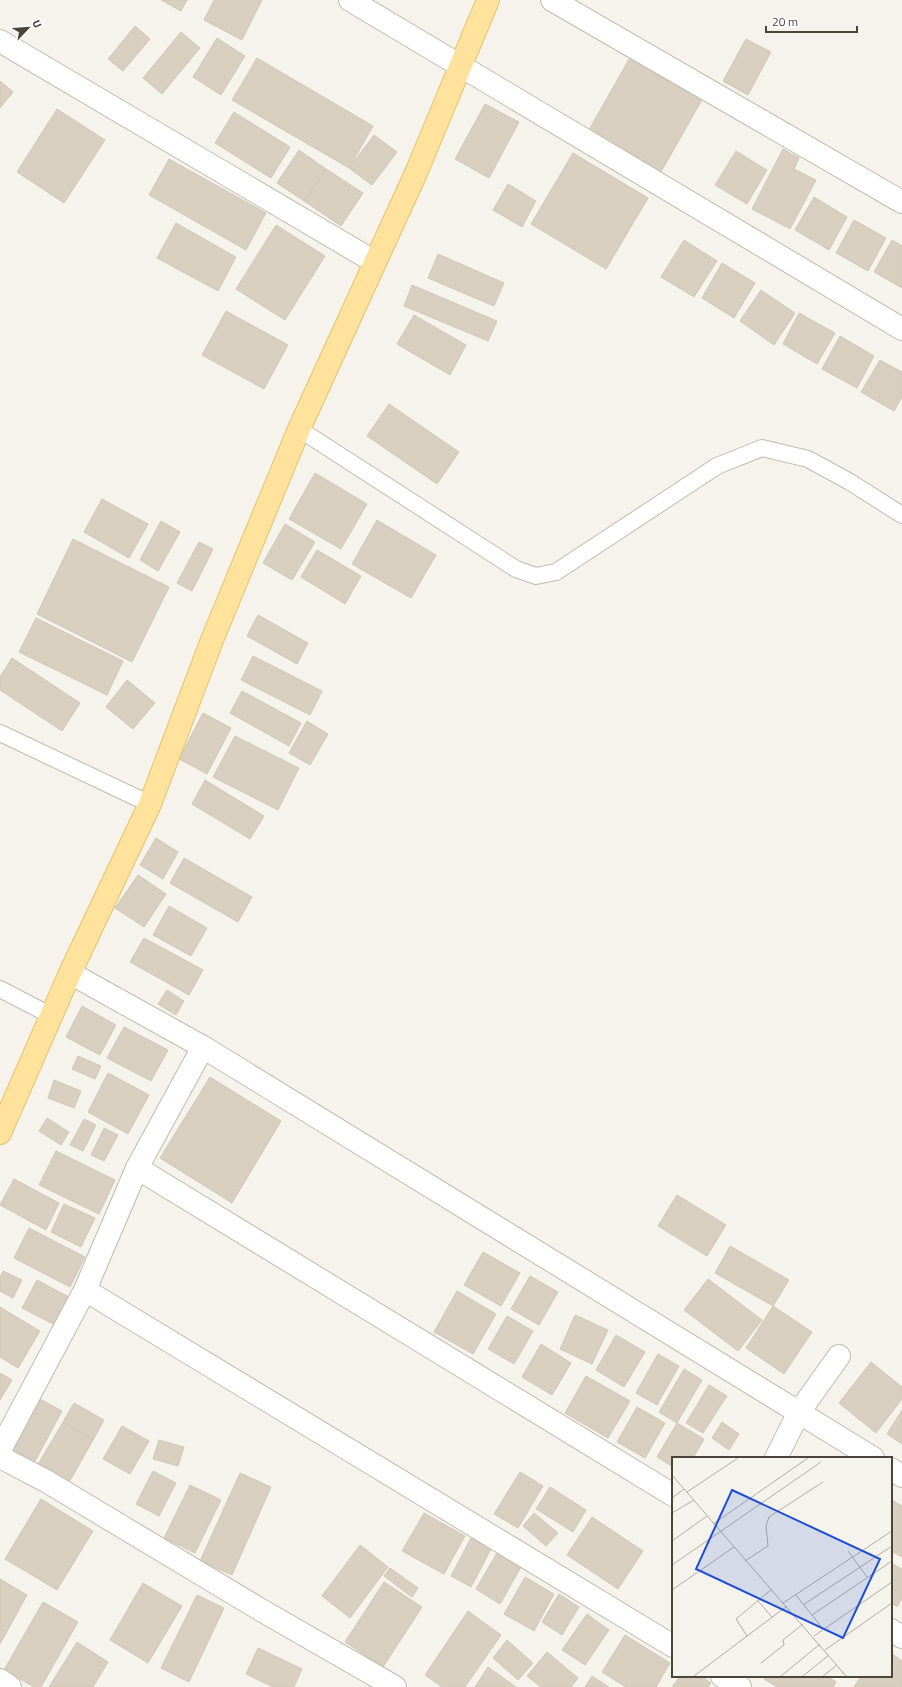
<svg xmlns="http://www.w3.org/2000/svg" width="902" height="1687" font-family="'Titillium Web',sans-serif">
	<rect width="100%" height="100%" fill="#f6f3ec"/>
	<g fill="#d8cfc1" stroke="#d3c7b4">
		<path d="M 161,0 L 187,0 L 181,11 Z"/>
		<path d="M 214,0 L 262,0 L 242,40 L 204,20 Z"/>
		<path d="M 135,26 L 150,39 L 123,71 L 108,59 Z"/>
		<path d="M 181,32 L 200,48 L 162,94 L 143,78 Z"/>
		<path d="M 217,38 L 245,56 L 221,95 L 193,77 Z"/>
		<path d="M 746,39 L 771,52 L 748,95 L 723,81 Z"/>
		<path d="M 632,54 L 704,96 L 661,172 L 589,130 Z"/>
		<path d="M 257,58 L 373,126 L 349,168 L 232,100 Z"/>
		<path d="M 0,81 L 13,92 L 0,108 Z"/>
		<path d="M 485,104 L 519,122 L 489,178 L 455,159 Z"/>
		<path d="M 57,109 L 105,140 L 64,203 L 17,172 Z"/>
		<path d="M 234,112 L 290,147 L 271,178 L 215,143 Z"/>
		<path d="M 374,135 L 397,152 L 372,185 L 349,168 Z"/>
		<path d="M 783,149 L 799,158 L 794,169 L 816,180 L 790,229 L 752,209 Z"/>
		<path d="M 299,150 L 326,169 L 304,201 L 277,183 Z"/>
		<path d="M 736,151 L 767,170 L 747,204 L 715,185 Z"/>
		<path d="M 573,153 L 648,198 L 606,269 L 531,224 Z"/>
		<path d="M 169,159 L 266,213 L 246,250 L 149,195 Z"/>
		<path d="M 326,169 L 363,193 L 341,226 L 304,201 Z"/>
		<path d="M 508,184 L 536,201 L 522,227 L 493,210 Z"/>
		<path d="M 814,197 L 847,217 L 829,250 L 795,230 Z"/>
		<path d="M 854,220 L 886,238 L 868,271 L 836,253 Z"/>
		<path d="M 176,223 L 236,257 L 218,291 L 157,258 Z"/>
		<path d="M 276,225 L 325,256 L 285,320 L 236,289 Z"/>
		<path d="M 684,240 L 717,261 L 694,297 L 661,277 Z"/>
		<path d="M 892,240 L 902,246 L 902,288 L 874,272 Z"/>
		<path d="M 438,254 L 504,283 L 494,306 L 428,278 Z"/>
		<path d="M 722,263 L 755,283 L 734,318 L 702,298 Z"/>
		<path d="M 412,285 L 497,321 L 488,341 L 404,306 Z"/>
		<path d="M 761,290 L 795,313 L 774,345 L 740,321 Z"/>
		<path d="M 226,311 L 288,345 L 264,389 L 202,355 Z"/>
		<path d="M 799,313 L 835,333 L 817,364 L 783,344 Z"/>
		<path d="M 414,315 L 466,345 L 450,375 L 397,344 Z"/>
		<path d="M 840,336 L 874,356 L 857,388 L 822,369 Z"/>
		<path d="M 880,360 L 902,372 L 902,397 L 894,411 L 861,392 Z"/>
		<path d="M 389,404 L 459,452 L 437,484 L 367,436 Z"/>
		<path d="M 315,473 L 367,504 L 341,549 L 289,519 Z"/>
		<path d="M 102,499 L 148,524 L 129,558 L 84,532 Z"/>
		<path d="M 377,520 L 436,555 L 411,598 L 352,564 Z"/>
		<path d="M 161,521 L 180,532 L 158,571 L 140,560 Z"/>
		<path d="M 285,524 L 315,542 L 292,580 L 263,563 Z"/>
		<path d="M 73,539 L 169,587 L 132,662 L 37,614 Z"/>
		<path d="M 199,542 L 213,549 L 192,591 L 177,583 Z"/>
		<path d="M 317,550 L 361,576 L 345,604 L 301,577 Z"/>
		<path d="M 258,615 L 308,643 L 297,664 L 247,636 Z"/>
		<path d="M 36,618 L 123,661 L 107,695 L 19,652 Z"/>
		<path d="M 253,656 L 322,691 L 310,715 L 241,680 Z"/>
		<path d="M 12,658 L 80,703 L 62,731 L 0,690 L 0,677 Z"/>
		<path d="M 127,680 L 155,703 L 133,729 L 106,707 Z"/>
		<path d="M 242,691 L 301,723 L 289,746 L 230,713 Z"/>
		<path d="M 203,713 L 231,728 L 207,774 L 179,759 Z"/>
		<path d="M 307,721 L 328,734 L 310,765 L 289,753 Z"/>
		<path d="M 235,736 L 299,768 L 278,810 L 213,777 Z"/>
		<path d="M 205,780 L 264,816 L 250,839 L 192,804 Z"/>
		<path d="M 156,838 L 178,852 L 163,879 L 140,865 Z"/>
		<path d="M 184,858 L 252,897 L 238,922 L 170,883 Z"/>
		<path d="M 138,875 L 166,894 L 144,927 L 115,908 Z"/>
		<path d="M 169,906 L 207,928 L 191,956 L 153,935 Z"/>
		<path d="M 144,938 L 203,970 L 189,995 L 130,962 Z"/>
		<path d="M 167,990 L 184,1001 L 176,1015 L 158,1004 Z"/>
		<path d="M 82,1006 L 116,1025 L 100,1055 L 66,1037 Z"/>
		<path d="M 124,1027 L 168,1050 L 151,1081 L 107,1058 Z"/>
		<path d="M 78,1056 L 101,1066 L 95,1079 L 72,1069 Z"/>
		<path d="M 108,1073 L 149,1095 L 128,1134 L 88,1112 Z"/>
		<path d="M 210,1077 L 281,1121 L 232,1203 L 160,1158 Z"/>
		<path d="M 54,1080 L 81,1091 L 74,1108 L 48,1098 Z"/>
		<path d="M 47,1118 L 69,1132 L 61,1145 L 39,1131 Z"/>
		<path d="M 84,1119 L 96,1125 L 83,1151 L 70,1145 Z"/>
		<path d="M 104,1128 L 118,1135 L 104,1161 L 91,1155 Z"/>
		<path d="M 56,1151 L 115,1180 L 99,1214 L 39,1185 Z"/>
		<path d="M 14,1179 L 59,1203 L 46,1230 L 0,1205 Z"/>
		<path d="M 677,1195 L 726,1225 L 707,1256 L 658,1226 Z"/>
		<path d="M 64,1204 L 95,1218 L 81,1247 L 51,1232 Z"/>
		<path d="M 29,1228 L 85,1257 L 70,1287 L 14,1258 Z"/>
		<path d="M 730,1246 L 789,1280 L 773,1306 L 715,1273 Z"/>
		<path d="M 483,1252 L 520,1273 L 501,1306 L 464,1285 Z"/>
		<path d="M 3,1271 L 22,1280 L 13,1298 L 0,1291 L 0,1277 Z"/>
		<path d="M 530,1276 L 558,1292 L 539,1325 L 511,1309 Z"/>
		<path d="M 708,1279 L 762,1320 L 738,1351 L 684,1310 Z"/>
		<path d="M 37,1280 L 69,1297 L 55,1325 L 22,1308 Z"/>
		<path d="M 457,1291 L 496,1314 L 473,1354 L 434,1332 Z"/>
		<path d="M 773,1306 L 812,1332 L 784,1374 L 746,1348 Z"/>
		<path d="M 0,1307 L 40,1331 L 18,1368 L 0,1357 Z"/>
		<path d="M 575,1315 L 608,1330 L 592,1364 L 560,1349 Z"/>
		<path d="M 507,1316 L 533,1331 L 514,1364 L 488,1349 Z"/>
		<path d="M 616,1335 L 645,1352 L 624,1387 L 596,1370 Z"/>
		<path d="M 541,1344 L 571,1363 L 552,1395 L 522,1377 Z"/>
		<path d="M 658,1354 L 679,1366 L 657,1405 L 636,1393 Z"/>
		<path d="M 871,1362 L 902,1387 L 902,1399 L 876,1433 L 839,1403 Z"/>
		<path d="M 684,1369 L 702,1380 L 677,1423 L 659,1412 Z"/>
		<path d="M 0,1373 L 12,1380 L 0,1400 Z"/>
		<path d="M 586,1376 L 630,1401 L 608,1438 L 565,1413 Z"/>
		<path d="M 709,1385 L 727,1396 L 703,1433 L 686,1423 Z"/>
		<path d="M 38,1398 L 62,1411 L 35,1461 L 11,1449 Z"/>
		<path d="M 74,1403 L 104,1420 L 93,1440 L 63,1422 Z"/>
		<path d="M 637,1407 L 665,1423 L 645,1458 L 617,1442 Z"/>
		<path d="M 902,1410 L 902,1444 L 887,1434 Z"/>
		<path d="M 63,1422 L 93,1440 L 68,1484 L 37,1466 Z"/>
		<path d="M 722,1422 L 739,1434 L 729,1450 L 712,1438 Z"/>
		<path d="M 677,1423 L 704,1439 L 693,1458 L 673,1458 L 673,1467 L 657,1457 Z"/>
		<path d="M 122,1426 L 149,1441 L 130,1474 L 103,1459 Z"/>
		<path d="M 159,1440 L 184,1447 L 178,1466 L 153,1459 Z"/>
		<path d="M 153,1471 L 176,1483 L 159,1516 L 136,1504 Z"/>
		<path d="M 520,1472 L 543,1486 L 518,1528 L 494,1514 Z"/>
		<path d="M 240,1473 L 271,1487 L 232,1575 L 200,1561 Z"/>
		<path d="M 190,1485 L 221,1500 L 195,1553 L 164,1538 Z"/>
		<path d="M 550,1487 L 586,1510 L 573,1532 L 536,1509 Z"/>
		<path d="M 41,1499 L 93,1531 L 57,1590 L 5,1559 Z"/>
		<path d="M 892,1500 L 902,1506 L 902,1557 L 891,1551 Z"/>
		<path d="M 424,1513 L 465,1536 L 444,1574 L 402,1551 Z"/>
		<path d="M 534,1513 L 558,1533 L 546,1546 L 523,1526 Z"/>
		<path d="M 592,1517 L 643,1551 L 618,1589 L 567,1555 Z"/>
		<path d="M 471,1538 L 491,1549 L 471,1587 L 451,1576 Z"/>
		<path d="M 360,1545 L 388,1567 L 350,1618 L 322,1596 Z"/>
		<path d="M 497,1553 L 521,1567 L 500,1604 L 476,1589 Z"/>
		<path d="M 891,1563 L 902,1569 L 902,1598 L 897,1607 L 891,1603 Z"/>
		<path d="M 390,1568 L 418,1588 L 412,1597 L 384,1576 Z"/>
		<path d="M 525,1577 L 554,1594 L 534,1631 L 504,1614 Z"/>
		<path d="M 0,1579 L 27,1595 L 0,1644 Z"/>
		<path d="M 384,1582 L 422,1607 L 383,1667 L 345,1642 Z"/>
		<path d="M 143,1583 L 182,1606 L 148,1663 L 110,1640 Z"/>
		<path d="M 559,1594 L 579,1607 L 562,1635 L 542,1622 Z"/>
		<path d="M 197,1595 L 224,1608 L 189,1682 L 161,1668 Z"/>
		<path d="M 43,1602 L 78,1622 L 41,1687 L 34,1687 L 4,1670 Z"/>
		<path d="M 468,1611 L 501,1635 L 465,1687 L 442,1687 L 425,1675 Z"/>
		<path d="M 587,1614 L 609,1630 L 585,1665 L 562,1650 Z"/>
		<path d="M 625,1635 L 670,1663 L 656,1687 L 626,1687 L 602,1672 Z"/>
		<path d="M 507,1640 L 533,1663 L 518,1680 L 493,1658 Z"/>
		<path d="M 77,1642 L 108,1662 L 93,1687 L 49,1687 Z"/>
		<path d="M 258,1648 L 302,1669 L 294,1687 L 273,1687 L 246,1674 Z"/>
		<path d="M 547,1652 L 578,1678 L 571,1687 L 541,1687 L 527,1676 Z"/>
		<path d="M 891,1653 L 902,1661 L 902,1687 L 854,1687 L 861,1676 L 891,1676 Z"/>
		<path d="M 488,1667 L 516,1687 L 475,1687 Z"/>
		<path d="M 592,1676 L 609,1687 L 585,1687 Z"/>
		<path d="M 680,1676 L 701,1676 L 711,1683 L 708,1687 L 672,1687 Z"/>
		<path d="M 766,1676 L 827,1676 L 836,1682 L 833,1687 L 777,1687 L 764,1679 Z"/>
	</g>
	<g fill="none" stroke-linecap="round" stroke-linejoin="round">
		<defs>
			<g id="service">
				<path d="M 299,429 L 516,569 L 536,576 L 556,572 L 717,466 L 762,448 L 808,459 L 850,482 L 902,515"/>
				<path d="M 0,733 L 150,804"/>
				<path d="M 0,989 L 52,1016"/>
			</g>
			<g id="minor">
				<path d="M 350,0 L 902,329"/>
				<path d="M 552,0 L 902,202"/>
				<path d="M 0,41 L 375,262"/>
				<path d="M 70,973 L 203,1047 L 873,1458"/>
				<path d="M 203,1047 L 137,1168 L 85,1290 L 673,1646"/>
				<path d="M 137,1168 L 673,1495"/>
				<path d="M 0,1450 L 85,1290"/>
				<path d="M 0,1457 L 46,1481 L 261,1610 L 395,1687"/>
				<path d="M 776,1458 L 799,1412 L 839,1356"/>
				<path d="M 891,1469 L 902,1476"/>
				<path d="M 891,1630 L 902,1637"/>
				<path d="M 722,1676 L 740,1687"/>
				<path d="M 0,1680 L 10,1687"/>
			</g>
			<path id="primary" d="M 0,1133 L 70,973 L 150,804 L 212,640 L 299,429 L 416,173 L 488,0"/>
		</defs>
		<use href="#service" stroke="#c2bbae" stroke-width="18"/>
		<use href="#minor" stroke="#c2bbae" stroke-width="24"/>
		<use href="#primary" stroke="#e6c16a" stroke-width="24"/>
		<use href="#service" stroke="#fff" stroke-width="16"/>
		<use href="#minor" stroke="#fff" stroke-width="22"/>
		<use href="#primary" stroke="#ffe39c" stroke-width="22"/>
	</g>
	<g transform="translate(672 1457)">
		<rect width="220" height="220" fill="#f6f3ec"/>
		<path fill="none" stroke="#b2ada4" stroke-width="1" d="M 0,18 L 174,219M 15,35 L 66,1M 0,41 L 12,32M 0,56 L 22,43M 41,67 L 136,1M 0,84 L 35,59M 176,94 L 195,120M 73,104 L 96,89 L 94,69 L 97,60 L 151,25M 0,108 L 149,5M 0,133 L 62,90M 123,137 L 140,158 L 220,104M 86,144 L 100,160M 111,146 L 220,74M 131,148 L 220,89M 140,158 L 151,172M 75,179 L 64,162 L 100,132M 142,179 L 220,125M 153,193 L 220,146M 89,206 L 112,188 L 111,183 L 131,167M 22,219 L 115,149M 109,219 L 148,187M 131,219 L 157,198M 151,219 L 165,208"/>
		<path fill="#1d4ed8" fill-opacity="0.15" stroke="#1d4ed8" stroke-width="2" d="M 60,33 L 208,102 L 171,181 L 24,112 Z"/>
		<rect width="220" height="220" fill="none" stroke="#4b4439" stroke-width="2"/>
	</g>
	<g transform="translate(28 28) rotate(65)" stroke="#ffffff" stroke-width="3" paint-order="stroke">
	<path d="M0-3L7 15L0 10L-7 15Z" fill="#4b4439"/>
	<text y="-6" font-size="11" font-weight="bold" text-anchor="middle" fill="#4b4439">U</text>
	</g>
	<path d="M766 26v6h91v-6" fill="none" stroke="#4b4439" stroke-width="2"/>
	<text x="772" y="26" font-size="12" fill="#4b4439" stroke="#ffffff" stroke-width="3" paint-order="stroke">20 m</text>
</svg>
